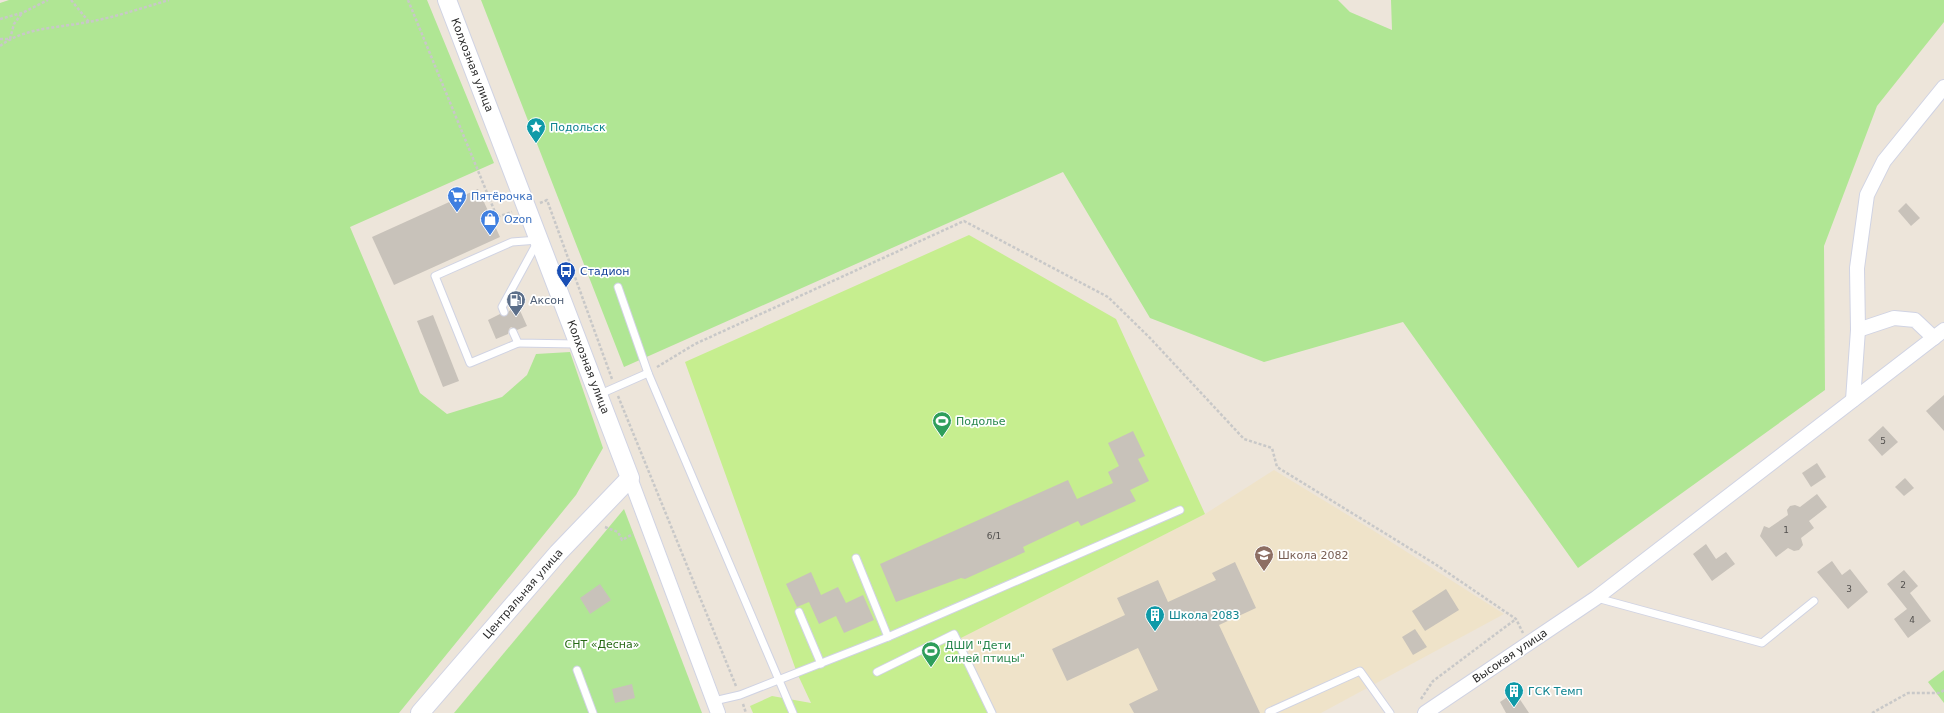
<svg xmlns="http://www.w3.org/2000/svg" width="1944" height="713" font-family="'DejaVu Sans',sans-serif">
	<rect width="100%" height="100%" fill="#ede5da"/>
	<path fill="#efe3c9" d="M 1274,470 L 1374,531 L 1504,614 L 1321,713 L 989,713 L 956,640 L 1205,514 Z"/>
	<g fill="#b0e694">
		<path d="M 9,0 L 427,0 L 494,163 L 350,227 L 420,393 L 447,414 L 502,397 L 527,375 L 536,354 L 570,352 L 603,448 L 576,495 L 399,713 L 0,713 L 0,3 Z"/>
		<path d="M 481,0 L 1338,0 L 1350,12 L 1392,30 L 1391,0 L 1944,0 L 1944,22 L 1877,106 L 1824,246 L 1825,390 L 1578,568 L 1403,322 L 1264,362 L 1150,318 L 1063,172 L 624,367 Z"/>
		<path d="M 624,509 L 702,713 L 454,713 Z"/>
		<path d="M 1944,670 L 1944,703 L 1928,682 Z"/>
	</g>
	<path fill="#c6ee8f" d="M 969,235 L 1116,319 L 1205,514 L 957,640 L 989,713 L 753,713 L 750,706 L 772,696 L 811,703 L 797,673 L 685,362 Z"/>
	<g fill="#c8c2ba">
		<path d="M 478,189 L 500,237 L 394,285 L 372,237 Z"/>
		<path d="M 1906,203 L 1920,218 L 1911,226 L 1898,211 Z"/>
		<path d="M 518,306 L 527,326 L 517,330 L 511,327 L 509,329 L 508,334 L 496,339 L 488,320 L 500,314 L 506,316 L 509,311 Z"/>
		<path d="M 433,315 L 459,381 L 443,387 L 417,321 Z"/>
		<path d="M 1944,395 L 1944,431 L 1926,411 Z"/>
		<path d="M 1883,426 L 1898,442 L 1882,456 L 1868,440 Z"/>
		<path d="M 1133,431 L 1145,456 L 1138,459 L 1149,481 L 1130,490 L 1136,501 L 1081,526 L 1078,521 L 1023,547 L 1025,552 L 965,579 L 961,578 L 896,602 L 880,564 L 1068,480 L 1077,499 L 1113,483 L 1108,472 L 1119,466 L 1108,443 Z"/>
		<path d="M 1817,463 L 1826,477 L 1811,487 L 1802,473 Z"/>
		<path d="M 1905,478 L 1914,488 L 1904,496 L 1895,487 Z"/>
		<path d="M 1817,494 L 1827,507 L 1809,521 L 1814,528 L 1801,538 L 1803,545 L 1799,550 L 1794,551 L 1788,548 L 1776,557 L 1760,536 L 1764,526 L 1769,528 L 1788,515 L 1787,510 L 1790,506 L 1795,505 L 1800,507 Z"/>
		<path d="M 1706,544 L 1716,559 L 1726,552 L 1735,564 L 1712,581 L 1693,554 Z"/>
		<path d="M 1832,561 L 1842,575 L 1850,569 L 1868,592 L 1848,609 L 1817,572 Z"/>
		<path d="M 1235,562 L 1256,608 L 1219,625 L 1260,713 L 1134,713 L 1129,704 L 1158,690 L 1138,648 L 1067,681 L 1052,649 L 1125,615 L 1117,598 L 1158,580 L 1168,602 L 1216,580 L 1212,573 Z"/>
		<path d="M 1904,570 L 1918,586 L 1910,593 L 1931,621 L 1908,638 L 1894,619 L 1907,609 L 1887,584 Z"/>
		<path d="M 811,572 L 821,595 L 838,587 L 846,603 L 863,595 L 874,620 L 844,633 L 836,616 L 819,624 L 809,602 L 797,607 L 786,584 Z"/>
		<path d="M 600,584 L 611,600 L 590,614 L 580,598 Z"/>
		<path d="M 1446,589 L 1459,610 L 1425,631 L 1412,611 Z"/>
		<path d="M 1415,629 L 1427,647 L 1413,655 L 1402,637 Z"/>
		<path d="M 632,684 L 635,698 L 615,703 L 612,689 Z"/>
		<path d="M 1515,692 L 1529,713 L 1506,713 L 1500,702 Z"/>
	</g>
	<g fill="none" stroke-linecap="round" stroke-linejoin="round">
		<defs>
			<g id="service">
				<path d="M 618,287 L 648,373 L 793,713"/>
				<path d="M 504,312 L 502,307 L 538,241"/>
				<path d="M 513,332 L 518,343 L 577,344"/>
				<path d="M 518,343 L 470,363 L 435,276 L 512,242 L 538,240"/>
				<path d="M 598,395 L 648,373"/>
				<path d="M 856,558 L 888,637"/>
				<path d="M 1597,598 L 1762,643 L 1814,601"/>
				<path d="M 799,612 L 821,664"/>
				<path d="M 577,670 L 593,713"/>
				<path d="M 877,672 L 954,634 L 992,713"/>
				<path d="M 714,701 L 740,695 L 888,637 L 1180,510"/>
				<path d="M 1269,712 L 1360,671 L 1390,713"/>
			</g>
			<g id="minor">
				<path d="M 1858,330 L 1894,318 L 1915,320 L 1934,338"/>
				<path d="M 1853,400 L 1858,330 L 1857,268 L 1867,195 L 1884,161 L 1944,87"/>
				<path d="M 630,478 L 718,713"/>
				<path d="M 1425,713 L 1596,598 L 1944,330"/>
			</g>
			<path id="tertiary" d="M 420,713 L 558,553 L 630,478 L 447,0"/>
		</defs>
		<use href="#service" stroke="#d0d3e3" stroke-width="9"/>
		<use href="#minor" stroke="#d0d3e3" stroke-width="16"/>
		<use href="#tertiary" stroke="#d0d3e3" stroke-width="20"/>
		<g stroke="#c8c8c8" stroke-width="2.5" stroke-dasharray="3 2" stroke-linecap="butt">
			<path d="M 71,0 L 89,22"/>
			<path d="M 408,0 L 497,217 L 512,212"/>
			<path d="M 0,19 L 22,13 L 48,0"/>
			<path d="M 0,39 L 10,39 L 14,24 L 22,13"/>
			<path d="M 0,46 C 25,27 59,28 88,22 C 116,17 142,8 169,0"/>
			<path d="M 540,203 L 547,200 L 612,379"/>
			<path d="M 657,367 L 695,344 L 964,221 L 1108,297 L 1150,338 L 1244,439 L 1272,448 L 1277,467 L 1435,564 L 1516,619 L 1523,633"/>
			<path d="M 618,396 L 736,686"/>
			<path d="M 605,527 L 618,532 L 622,540 L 633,534"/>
			<path d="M 1421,699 L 1433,681 L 1516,619"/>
			<path d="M 743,704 L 746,713"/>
			<path d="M 1872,713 L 1908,693 L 1940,693 L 1944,690"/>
		</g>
		<use href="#service" stroke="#fff" stroke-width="7"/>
		<use href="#minor" stroke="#fff" stroke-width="14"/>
		<use href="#tertiary" stroke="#fff" stroke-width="18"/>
	</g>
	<defs>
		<symbol id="sight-pin" viewBox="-11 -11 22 30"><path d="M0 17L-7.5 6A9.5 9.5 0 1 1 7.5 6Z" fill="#0f9aa8" stroke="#fff"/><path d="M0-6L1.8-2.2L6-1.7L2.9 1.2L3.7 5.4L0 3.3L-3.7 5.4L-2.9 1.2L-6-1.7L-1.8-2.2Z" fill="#fff"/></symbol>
		<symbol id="supermarket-pin" viewBox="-11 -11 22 30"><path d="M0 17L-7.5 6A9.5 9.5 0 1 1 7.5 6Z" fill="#3f7fe0" stroke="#fff"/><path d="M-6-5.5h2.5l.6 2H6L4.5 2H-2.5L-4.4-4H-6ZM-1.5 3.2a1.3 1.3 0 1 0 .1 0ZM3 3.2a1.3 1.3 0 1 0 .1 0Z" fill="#fff"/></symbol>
		<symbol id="shop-pin" viewBox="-11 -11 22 30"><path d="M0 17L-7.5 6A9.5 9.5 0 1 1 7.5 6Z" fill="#3f7fe0" stroke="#fff"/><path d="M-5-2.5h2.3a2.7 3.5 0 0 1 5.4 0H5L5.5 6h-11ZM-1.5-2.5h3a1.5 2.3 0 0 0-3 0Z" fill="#fff"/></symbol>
		<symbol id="bus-pin" viewBox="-11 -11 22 30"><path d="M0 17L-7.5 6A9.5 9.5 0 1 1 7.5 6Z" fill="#1a4fb4" stroke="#fff"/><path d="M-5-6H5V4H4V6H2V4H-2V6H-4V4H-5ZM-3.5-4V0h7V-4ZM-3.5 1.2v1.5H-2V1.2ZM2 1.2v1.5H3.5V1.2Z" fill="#fff"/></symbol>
		<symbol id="fuel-pin" viewBox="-11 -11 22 30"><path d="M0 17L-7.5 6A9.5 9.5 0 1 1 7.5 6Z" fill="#5c6f8a" stroke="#fff"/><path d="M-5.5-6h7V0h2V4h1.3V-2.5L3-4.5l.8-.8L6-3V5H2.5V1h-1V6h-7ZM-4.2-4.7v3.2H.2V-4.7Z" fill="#fff"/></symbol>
		<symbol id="stadium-pin" viewBox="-11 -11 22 30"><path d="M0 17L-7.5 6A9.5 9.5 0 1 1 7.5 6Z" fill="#2e9e5b" stroke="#fff"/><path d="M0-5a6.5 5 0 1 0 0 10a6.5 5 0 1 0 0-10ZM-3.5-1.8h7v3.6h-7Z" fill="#fff"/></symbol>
		<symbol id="school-pin" viewBox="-11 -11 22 30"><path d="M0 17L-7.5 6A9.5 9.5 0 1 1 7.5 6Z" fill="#8d6e63" stroke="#fff"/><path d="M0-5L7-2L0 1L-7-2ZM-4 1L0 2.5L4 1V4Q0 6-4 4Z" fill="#fff"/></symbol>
		<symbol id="building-pin" viewBox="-11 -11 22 30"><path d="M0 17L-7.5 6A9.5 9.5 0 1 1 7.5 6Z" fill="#0f9aa8" stroke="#fff"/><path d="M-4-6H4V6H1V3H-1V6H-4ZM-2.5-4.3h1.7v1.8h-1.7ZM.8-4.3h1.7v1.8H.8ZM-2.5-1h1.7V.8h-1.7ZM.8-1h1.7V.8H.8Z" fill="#fff"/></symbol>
	</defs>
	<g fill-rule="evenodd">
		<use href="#sight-pin" x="525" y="116" width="22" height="30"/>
		<use href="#supermarket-pin" x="446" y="185" width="22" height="30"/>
		<use href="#shop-pin" x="479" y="208" width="22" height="30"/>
		<use href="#bus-pin" x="555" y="260" width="22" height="30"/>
		<use href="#fuel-pin" x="505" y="289" width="22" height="30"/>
		<use href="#stadium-pin" x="931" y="410" width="22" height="30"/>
		<use href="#school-pin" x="1253" y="544" width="22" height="30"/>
		<use href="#building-pin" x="1144" y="604" width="22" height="30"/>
		<use href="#stadium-pin" x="920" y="640" width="22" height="30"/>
		<use href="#building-pin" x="1503" y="680" width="22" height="30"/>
	</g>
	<g text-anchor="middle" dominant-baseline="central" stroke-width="3.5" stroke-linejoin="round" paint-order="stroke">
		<g font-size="9" fill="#52504e">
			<text x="1883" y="441">5</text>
			<text x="1786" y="530">1</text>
			<text x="994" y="536">6/1</text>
			<text x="1903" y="585">2</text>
			<text x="1849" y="589">3</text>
			<text x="1912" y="620">4</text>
		</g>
		<g font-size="11" fill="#2a2a2a" stroke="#fff">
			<text transform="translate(472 65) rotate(69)">Колхозная улица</text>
			<text transform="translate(588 367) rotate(69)">Колхозная улица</text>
			<text transform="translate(523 594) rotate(-49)">Центральная улица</text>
			<text transform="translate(1510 656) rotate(-34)">Высокая улица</text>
		</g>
		<g font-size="11" fill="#0d838f" stroke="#fff" text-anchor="start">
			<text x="550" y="127">Подольск</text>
			<text x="1169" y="615">Школа 2083</text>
			<text x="1528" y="691">ГСК Темп</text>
		</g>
		<g font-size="11" fill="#366cbe" stroke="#fff" text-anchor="start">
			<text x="471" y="196">Пятёрочка</text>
			<text x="504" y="219">Ozon</text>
		</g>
		<g font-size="11" fill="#164399" stroke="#fff" text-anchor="start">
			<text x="580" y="271">Стадион</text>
		</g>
		<g font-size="11" fill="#4e5e75" stroke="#fff" text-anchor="start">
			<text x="530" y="300">Аксон</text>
		</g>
		<g font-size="11" fill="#27864d" stroke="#fff" text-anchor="start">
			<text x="956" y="421">Подолье</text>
			<text x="945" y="645">ДШИ "Дети<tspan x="945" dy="13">синей птицы"</tspan></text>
		</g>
		<g font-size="11" fill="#785e54" stroke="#fff" text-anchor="start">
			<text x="1278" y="555">Школа 2082</text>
		</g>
		<g font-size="11" fill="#286a16" stroke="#fff">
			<text x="602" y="644">СНТ «Десна»</text>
		</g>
	</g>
</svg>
